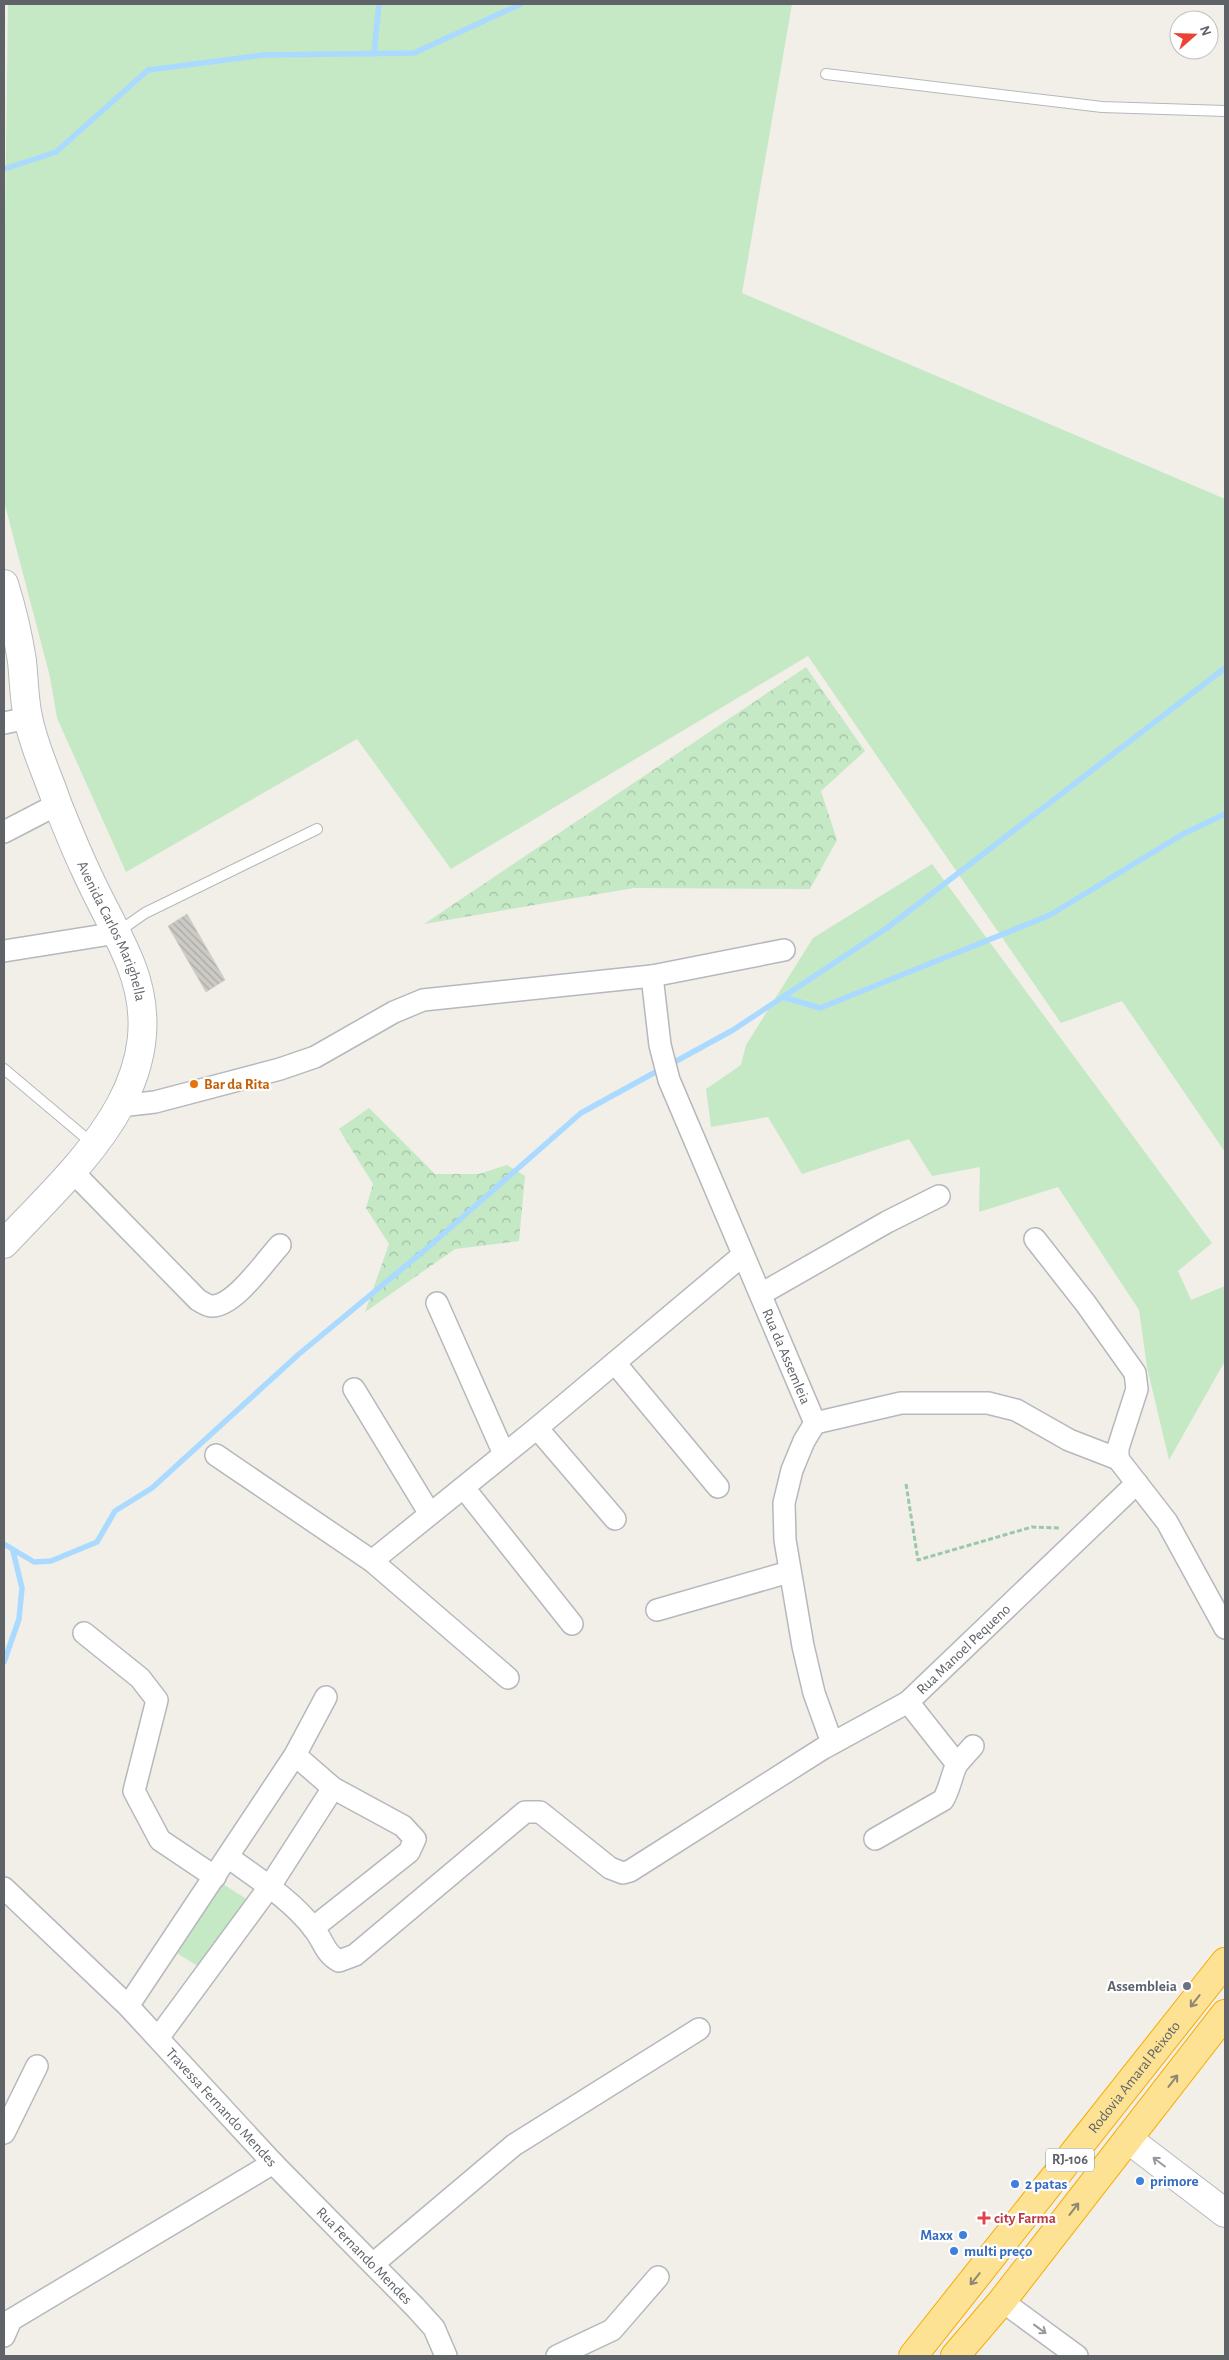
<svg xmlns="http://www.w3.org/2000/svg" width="1229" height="2360" font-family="'Alegreya Sans',sans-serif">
	<defs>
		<pattern id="forest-crowns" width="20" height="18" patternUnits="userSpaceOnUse" patternTransform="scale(1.25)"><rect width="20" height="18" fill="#c5e8c5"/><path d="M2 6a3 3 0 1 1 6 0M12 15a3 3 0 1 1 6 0" fill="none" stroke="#a3c0a4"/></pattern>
		<pattern id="building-back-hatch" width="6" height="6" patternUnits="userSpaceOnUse" patternTransform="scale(1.25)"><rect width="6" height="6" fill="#cccac5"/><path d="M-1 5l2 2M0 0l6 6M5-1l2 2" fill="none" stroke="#a9a8a4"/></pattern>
	</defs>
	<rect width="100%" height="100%" fill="#f1efe8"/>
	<g fill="#c5e8c5">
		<path d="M 8,4 L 792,4 L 742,293 L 1225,499 L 1225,1152 L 1122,1001 L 1061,1023 L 808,656 L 451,869 L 357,739 L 126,872 L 57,718 L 50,677 L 4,501 L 4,301 Z"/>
		<path d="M 932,864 L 1212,1243 L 1178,1271 L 1191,1300 L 1225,1286 L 1225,1361 L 1169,1460 L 1147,1367 L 1139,1310 L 1058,1187 L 979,1212 L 980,1167 L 932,1176 L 909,1139 L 802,1174 L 768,1117 L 711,1127 L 706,1089 L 741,1065 L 746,1045 L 813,938 Z"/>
		<path d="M 220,1882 L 254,1904 L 209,1973 L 175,1952 Z"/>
	</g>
	<g fill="url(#forest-crowns)">
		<path d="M 806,667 L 865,751 L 821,791 L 837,840 L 810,889 L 634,888 L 424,924 Z"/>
		<path d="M 369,1108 L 435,1174 L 479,1174 L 507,1165 L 525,1176 L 519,1241 L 455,1249 L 365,1312 L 389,1244 L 366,1208 L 373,1184 L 339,1129 Z"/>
	</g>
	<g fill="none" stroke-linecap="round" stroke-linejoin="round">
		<g stroke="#aadaff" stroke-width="5.5">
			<path d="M 374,54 L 379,4"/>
			<path d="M 4,169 L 56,152 L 148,70 L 263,55 L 414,53 L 521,4"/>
			<path d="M 783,997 L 820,1008 L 1050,915 L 1183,834 L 1225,814"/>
			<path d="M 669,1065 L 733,1030 L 887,928 L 1225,668"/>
			<path d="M 4,1544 L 34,1562 L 51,1561 L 97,1542 L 115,1511 L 152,1488 L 299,1354 L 426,1249 L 581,1113 L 661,1069"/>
			<path d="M 4,1662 L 19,1619 L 22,1588 L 13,1551"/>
		</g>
	</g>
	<path fill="url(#building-back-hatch)" stroke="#d6d1c6" d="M 187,914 L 225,980 L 206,992 L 168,926 Z"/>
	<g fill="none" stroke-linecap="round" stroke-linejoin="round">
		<defs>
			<g id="lane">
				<path d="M 826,74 L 1102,107 L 1225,111"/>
				<path d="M 118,932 L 145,913 L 317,829"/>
				<path d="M 4,1069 L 93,1144"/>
			</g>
			<g id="street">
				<path d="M 4,723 L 28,718"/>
				<path d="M 4,832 L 58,804"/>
				<path d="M 4,951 L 117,933"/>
				<path id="s1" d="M 652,976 L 660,1045 L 669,1080 L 815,1423"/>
				<path d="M 120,1106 L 155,1102 L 280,1069 L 315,1057 L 394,1012 L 423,1000 L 652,976 L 784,950"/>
				<path d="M 72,1171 L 198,1300 C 202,1302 207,1306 212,1306 C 235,1306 265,1261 280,1245"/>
				<path d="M 1035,1239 L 1086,1304 L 1135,1373 L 1137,1389 L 1118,1448 L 1118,1459"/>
				<path d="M 761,1294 L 887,1222 L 939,1196"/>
				<path d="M 437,1303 L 504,1454"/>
				<path d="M 615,1363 L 718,1487"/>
				<path d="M 354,1389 L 430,1514"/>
				<path d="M 815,1423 L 901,1403 L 988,1403 L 1016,1410 L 1069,1440 L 1118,1459 L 1167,1522 L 1225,1628"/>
				<path d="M 815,1423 L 804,1441 L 792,1470 L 784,1503 L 785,1540 L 803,1646 L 814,1693 L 832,1743"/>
				<path d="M 537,1428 L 615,1519"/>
				<path d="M 216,1455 L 372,1561 L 508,1678"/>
				<path d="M 464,1488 L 572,1624"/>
				<path d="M 372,1561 L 537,1428 L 743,1255"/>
				<path d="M 657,1610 L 789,1572"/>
				<path d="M 84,1633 L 140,1678 L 157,1700 L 134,1791 L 160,1840 L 215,1877"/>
				<path d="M 908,1702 L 957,1764 L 973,1746"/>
				<path d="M 295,1755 L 333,1788 L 403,1826 L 415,1839 L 409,1852 L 313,1928"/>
				<path d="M 875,1839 L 943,1800 C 950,1789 951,1776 957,1764"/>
				<path id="s2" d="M 228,1857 C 257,1878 292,1900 314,1929 C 323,1940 325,1954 339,1961 L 355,1955 L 525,1812 L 540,1812 L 610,1868 L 623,1873 L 630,1871 L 822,1749 L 908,1702 L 1137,1483"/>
				<path id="s3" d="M 4,1888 L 128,2006 L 273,2163 L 415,2307 L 434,2328 L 446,2356"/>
				<path d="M 128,2006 L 295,1755 L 326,1697"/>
				<path d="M 158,2038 L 270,1886 L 333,1788"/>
				<path d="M 4,2133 L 37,2066"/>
				<path d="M 373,2264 L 514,2145 L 699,2029"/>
				<path d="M 1002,2301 L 1077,2356"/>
				<path d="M 4,2336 L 11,2320 L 273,2163"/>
				<path d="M 557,2356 L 612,2330 L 658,2277"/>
			</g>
			<g id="secondary">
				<path id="s4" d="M 4,584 C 12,609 18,635 22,661 C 24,680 24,699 28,717 C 33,745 48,776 57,803 C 66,825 75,848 85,869 C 99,901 118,932 131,965 C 177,1082 76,1167 4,1244"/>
				<path d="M 1128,2139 L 1225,2213"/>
			</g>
			<g id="highway">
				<path id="s5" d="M 913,2356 L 1225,1962"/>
				<path d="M 955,2356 L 1002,2301 L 1225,2014"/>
			</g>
		</defs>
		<use href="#lane" stroke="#b5b8bc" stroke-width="12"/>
		<use href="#street" stroke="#b5b8bc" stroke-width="24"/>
		<use href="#secondary" stroke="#b6babf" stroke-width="30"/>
		<use href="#highway" stroke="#f9ab00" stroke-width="30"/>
		<path stroke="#9cc7a9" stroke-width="3" stroke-dasharray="5 2.5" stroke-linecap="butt" d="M 906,1484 L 918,1560 L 1032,1527 L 1061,1528"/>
		<use href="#lane" stroke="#fff" stroke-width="10"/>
		<use href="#street" stroke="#fff" stroke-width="21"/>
		<use href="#secondary" stroke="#fff" stroke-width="28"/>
		<use href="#highway" stroke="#fde293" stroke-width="28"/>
	</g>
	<defs><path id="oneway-shaft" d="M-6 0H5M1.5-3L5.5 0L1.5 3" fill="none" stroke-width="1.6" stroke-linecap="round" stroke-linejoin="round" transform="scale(1.25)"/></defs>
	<g stroke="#8e8975">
		<use href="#oneway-shaft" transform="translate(1195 2001) rotate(128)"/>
		<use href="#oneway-shaft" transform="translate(1173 2081) rotate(-52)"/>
		<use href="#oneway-shaft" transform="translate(1074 2209) rotate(-52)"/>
		<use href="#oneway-shaft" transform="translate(975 2279) rotate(129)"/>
	</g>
	<g stroke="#979a9d">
		<use href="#oneway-shaft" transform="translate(1159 2162) rotate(-143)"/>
		<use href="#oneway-shaft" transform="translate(1040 2329) rotate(36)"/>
	</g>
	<circle fill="#e8710a" stroke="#fff" stroke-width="2" cx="194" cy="1084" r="5"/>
	<circle fill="#6b7280" stroke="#fff" stroke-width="2" cx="1187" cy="1986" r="5"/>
	<g fill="#3f7fe0" stroke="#fff" stroke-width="2">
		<circle cx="1140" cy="2181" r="5"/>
		<circle cx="1015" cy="2184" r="5"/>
		<circle cx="963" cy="2235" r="5"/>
		<circle cx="954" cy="2251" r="5"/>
	</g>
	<path fill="#e0444e" stroke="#fff" stroke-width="2" d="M981.5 2210.5h5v5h5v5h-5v5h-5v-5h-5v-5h5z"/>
	<g text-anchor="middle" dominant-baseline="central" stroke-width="4.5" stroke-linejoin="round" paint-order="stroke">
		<rect fill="#fff" stroke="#8f9295" stroke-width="1" x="1046" y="2148.5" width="48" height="23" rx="4"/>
		<g font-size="14" font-weight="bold" fill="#5f6368">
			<text x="1070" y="2160">RJ-106</text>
		</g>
		<g font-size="15" fill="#5f6368" stroke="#fff">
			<text stroke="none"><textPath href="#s4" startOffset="366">Avenida Carlos Marighella</textPath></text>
			<text stroke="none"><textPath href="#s1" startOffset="406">Rua da Assemleia</textPath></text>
			<text stroke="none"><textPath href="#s2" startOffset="921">Rua Manoel Pequeno</textPath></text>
			<text stroke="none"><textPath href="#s5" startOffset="356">Rodovia Amaral Peixoto</textPath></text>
			<text stroke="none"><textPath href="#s3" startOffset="309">Travessa Fernando Mendes</textPath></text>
			<text stroke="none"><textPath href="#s3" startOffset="515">Rua Fernando Mendes</textPath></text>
		</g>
		<g font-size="15" font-weight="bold" fill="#c56008" stroke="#fff" text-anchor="start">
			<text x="204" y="1084">Bar da Rita</text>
		</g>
		<g font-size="15" font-weight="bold" fill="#5b616d" stroke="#fff" text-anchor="end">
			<text x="1177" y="1986">Assembleia</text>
		</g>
		<g font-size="15" font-weight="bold" fill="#366cbe" stroke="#fff" text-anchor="start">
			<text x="1150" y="2181">primore</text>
			<text x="1025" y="2184">2 patas</text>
			<text x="953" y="2235" text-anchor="end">Maxx</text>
			<text x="964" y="2251">multi preço</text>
		</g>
		<g font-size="15" font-weight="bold" fill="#be3a42" stroke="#fff" text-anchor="start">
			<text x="994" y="2218">city Farma</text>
		</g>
	</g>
	<rect width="1229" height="2360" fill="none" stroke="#5f6368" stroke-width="10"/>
	<g transform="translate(1194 35) rotate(70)"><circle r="24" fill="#ffffff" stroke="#bfc1c3"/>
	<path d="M0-4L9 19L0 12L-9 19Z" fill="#ea4335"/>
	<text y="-8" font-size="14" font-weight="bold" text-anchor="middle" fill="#5f6368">N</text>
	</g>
</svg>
